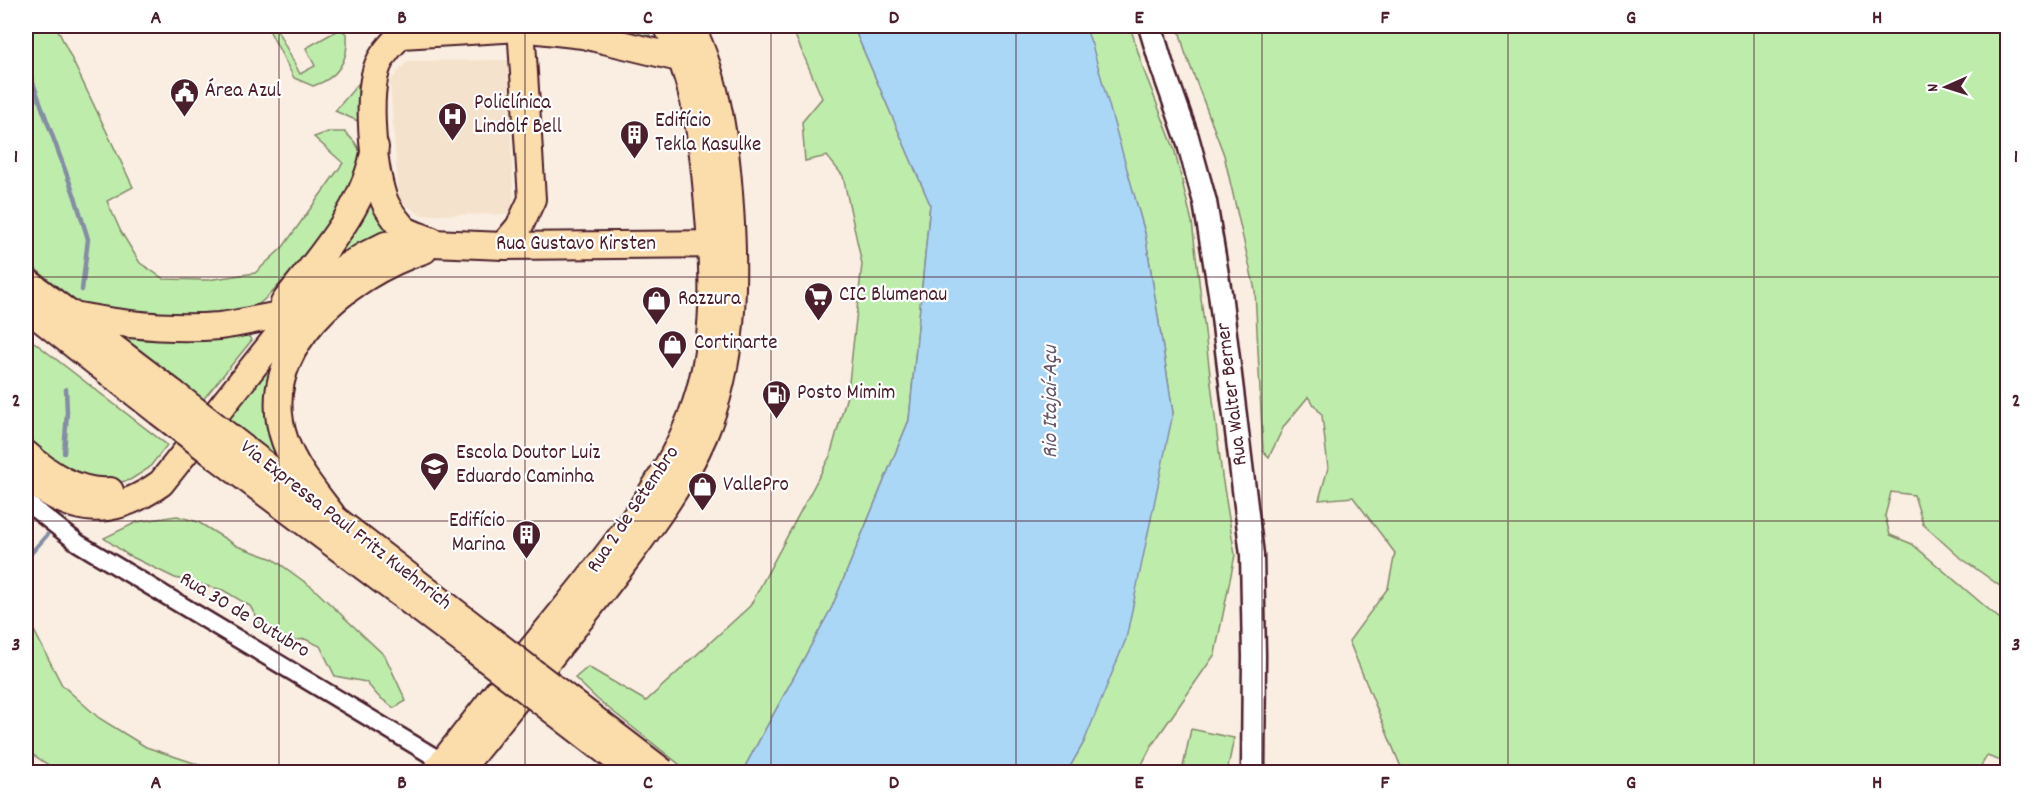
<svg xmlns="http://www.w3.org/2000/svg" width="2033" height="798" font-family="Dekko,sans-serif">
	<rect width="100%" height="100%" fill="#f9eee1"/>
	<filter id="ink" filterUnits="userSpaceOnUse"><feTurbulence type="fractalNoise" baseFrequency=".0167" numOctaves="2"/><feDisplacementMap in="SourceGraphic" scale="12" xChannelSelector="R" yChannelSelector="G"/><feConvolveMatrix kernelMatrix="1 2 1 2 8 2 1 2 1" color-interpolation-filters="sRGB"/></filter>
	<g filter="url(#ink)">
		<path fill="#f4e2cc" d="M 508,60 L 514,214 L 421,215 L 399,201 L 390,81 L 408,61 Z"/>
		<g fill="#beedab" stroke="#84866b" stroke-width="1.5">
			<path d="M 26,26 L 56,26 L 133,187 L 107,201 L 121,232 L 140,263 L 164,279 L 207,280 L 255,273 L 283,247 L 343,163 L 314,137 L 328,132 L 345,132 C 352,139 361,147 361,158 C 363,189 280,292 253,308 C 248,311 241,312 235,313 L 130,317 L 78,304 L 26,261 Z"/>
			<path d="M 267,26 L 275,26 L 300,74 L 315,66 L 306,48 L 340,29 L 347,34 C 349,60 338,78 313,86 L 294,78 Z"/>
			<path d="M 593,26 L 644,26 L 651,37 L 639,36 L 616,28 Z"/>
			<path d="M 791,26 L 853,26 L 930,204 L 909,420 L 832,607 L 742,772 L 689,772 L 597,699 L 575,678 L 588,667 L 646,701 L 750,606 L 830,456 L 848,392 L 862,264 L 843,176 L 827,156 L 805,161 L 802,122 L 822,98 Z"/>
			<path d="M 1085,26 L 1130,26 L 1143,68 L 1174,148 L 1192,222 L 1222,476 L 1235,555 L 1215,654 L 1152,745 L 1138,772 L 1067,772 L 1084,742 L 1173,413 L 1145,233 Z"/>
			<path d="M 1178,26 L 2007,26 L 2007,591 L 1957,555 L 1923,524 L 1914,495 L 1891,492 L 1885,516 L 1890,535 L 1912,544 L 2007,625 L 2007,763 L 1987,756 L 1977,772 L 1403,772 L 1349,641 L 1388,588 L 1395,553 L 1353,497 L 1319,500 L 1328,468 L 1322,415 L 1308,397 L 1284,426 L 1269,457 L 1263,451 L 1255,290 L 1224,155 L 1185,52 Z"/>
			<path d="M 358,84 L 358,121 L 335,111 Z"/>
			<path d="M 372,193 L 408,238 L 302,294 Z"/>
			<path d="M 298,316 L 292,345 L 281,462 L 224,416 Z"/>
			<path d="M 122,335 L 248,336 L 252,340 L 202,401 L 120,339 Z"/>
			<path d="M 26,336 L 167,445 L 149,468 L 130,480 L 111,484 L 90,484 L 26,443 Z"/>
			<path d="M 177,516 L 198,522 L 237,546 L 273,559 L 313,588 L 385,656 L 406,701 L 394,708 L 378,696 L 366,682 L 335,676 L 320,646 L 305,639 L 286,642 L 265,631 L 250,606 L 223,590 L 175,578 L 128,555 L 104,538 L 137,522 Z"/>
			<path d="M 26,615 L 62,685 L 99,718 L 146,747 L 203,766 L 200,772 L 59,772 L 26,750 Z"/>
			<path d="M 1191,729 L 1234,738 L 1227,772 L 1182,772 Z"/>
		</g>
		<path fill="#abd7f7" stroke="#848da5" stroke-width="1.5" d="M 853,26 L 1085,26 L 1092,45 L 1145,233 L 1173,413 L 1126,639 L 1084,742 L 1067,772 L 742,772 L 832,607 L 909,420 L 930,204 Z"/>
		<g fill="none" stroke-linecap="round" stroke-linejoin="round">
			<g stroke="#848da5" stroke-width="4.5">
				<path d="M 26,64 L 75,197 L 88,239 L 82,290"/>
				<path d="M 64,453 L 67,412 L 66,389"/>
				<path d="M 26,559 L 47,535"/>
			</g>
			<defs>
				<path id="street" d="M 26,502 L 78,543 L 443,762"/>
				<path id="secondary" d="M 1150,26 L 1162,66 L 1187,137 L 1205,202 L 1220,293 L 1252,555 L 1254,656 L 1253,772"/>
				<g id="primary">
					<path d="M 410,26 C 398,38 385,49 378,65 C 366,95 373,165 383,197 C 386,207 396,220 403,228 C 410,234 424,237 432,241"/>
					<path d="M 401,35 L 521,28 L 583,35 L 683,59"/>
					<path d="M 503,246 L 519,227 L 532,199 L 521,26"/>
					<path d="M 26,281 L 173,393"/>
					<path d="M 284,303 C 320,256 366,207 375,147"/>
					<path d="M 26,307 L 159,412"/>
					<path d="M 68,314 C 117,324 169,330 219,326 C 238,324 256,319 274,316"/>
					<path d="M 228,436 L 478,630"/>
					<path d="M 26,454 C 50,475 77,493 110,491"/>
					<path d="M 215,455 L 467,644"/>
					<path d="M 26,476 C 72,515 111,519 161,483 L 311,294 L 339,271 L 364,256 L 386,245 L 409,242 L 503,246 L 728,244"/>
					<path d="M 332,515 C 315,492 295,469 285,441 C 253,350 347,275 424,250"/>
					<path d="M 435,772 C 469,730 501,686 536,644 C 591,576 669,487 696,403 C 717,340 714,271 708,205 C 703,143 696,82 667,26"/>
					<path d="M 458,772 C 512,705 567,638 619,569 C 650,527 683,484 704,435 C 734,363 735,283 730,207 C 726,145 718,81 691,26"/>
				</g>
			</defs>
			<use href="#street" stroke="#4a1f2b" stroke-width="21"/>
			<use href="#secondary" stroke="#4a1f2b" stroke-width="27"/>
			<use href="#primary" stroke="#4a1f2b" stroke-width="30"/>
			<use href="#street" stroke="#fff" stroke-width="16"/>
			<use href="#secondary" stroke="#fff" stroke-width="22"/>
			<use href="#primary" stroke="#fbdcab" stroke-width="26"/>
			<defs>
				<g id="primary-bridge">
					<path d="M 173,393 L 228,436"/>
					<path d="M 159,412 L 215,455"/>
					<path d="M 478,630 L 663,772"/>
					<path d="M 467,644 L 633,772"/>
				</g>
			</defs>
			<use href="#primary-bridge" stroke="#4a1f2b" stroke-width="30" stroke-linecap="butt"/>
			<use href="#primary-bridge" stroke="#fbdcab" stroke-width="26"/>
		</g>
	</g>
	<path fill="none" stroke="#4a1f2b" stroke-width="1.5" stroke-opacity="0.55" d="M 279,26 L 279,772M 525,26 L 525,772M 771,26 L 771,772M 1016,26 L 1016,772M 1262,26 L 1262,772M 1508,26 L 1508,772M 1754,26 L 1754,772M 26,277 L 2008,277M 26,521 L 2008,521"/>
	<defs>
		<symbol id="civic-pin" viewBox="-11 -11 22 30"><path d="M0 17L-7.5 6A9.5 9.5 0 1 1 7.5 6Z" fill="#4a1f2b" stroke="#fff"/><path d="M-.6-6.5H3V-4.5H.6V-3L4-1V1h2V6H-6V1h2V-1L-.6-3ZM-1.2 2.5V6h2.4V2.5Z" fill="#fff"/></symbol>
		<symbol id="hospital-pin" viewBox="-11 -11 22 30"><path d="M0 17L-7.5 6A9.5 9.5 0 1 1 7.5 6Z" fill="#4a1f2b" stroke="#fff"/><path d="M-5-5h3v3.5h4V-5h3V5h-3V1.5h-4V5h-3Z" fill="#fff"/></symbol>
		<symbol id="building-pin" viewBox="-11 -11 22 30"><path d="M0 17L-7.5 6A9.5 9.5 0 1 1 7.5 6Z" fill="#4a1f2b" stroke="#fff"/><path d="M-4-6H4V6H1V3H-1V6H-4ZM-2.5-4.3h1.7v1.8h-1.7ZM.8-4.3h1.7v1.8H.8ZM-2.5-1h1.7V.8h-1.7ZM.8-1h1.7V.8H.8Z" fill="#fff"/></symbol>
		<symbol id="supermarket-pin" viewBox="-11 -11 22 30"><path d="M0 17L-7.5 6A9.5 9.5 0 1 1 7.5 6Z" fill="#4a1f2b" stroke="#fff"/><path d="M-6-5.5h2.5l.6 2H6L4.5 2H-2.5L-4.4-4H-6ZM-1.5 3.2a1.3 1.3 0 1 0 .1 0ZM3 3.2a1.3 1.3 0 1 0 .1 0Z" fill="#fff"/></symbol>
		<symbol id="shop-pin" viewBox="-11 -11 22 30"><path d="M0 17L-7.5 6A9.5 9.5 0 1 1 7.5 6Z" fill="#4a1f2b" stroke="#fff"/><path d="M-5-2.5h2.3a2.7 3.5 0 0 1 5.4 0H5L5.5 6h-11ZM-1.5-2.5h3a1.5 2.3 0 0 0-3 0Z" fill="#fff"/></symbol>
		<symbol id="fuel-pin" viewBox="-11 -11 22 30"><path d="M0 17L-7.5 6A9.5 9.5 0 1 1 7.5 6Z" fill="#4a1f2b" stroke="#fff"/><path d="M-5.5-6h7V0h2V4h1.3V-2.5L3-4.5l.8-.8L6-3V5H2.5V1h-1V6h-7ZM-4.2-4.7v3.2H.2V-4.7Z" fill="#fff"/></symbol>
		<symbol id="university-pin" viewBox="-11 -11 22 30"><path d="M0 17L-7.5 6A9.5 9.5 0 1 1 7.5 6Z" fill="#4a1f2b" stroke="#fff"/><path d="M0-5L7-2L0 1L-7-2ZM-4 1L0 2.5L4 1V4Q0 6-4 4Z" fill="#fff"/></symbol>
	</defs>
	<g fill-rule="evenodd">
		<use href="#civic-pin" x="168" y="76" width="33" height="45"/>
		<use href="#hospital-pin" x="436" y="100" width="33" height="45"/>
		<use href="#building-pin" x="618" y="118" width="33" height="45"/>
		<use href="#supermarket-pin" x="802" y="280" width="33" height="45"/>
		<use href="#shop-pin" x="640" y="284" width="33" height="45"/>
		<use href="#shop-pin" x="656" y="328" width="33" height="45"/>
		<use href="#fuel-pin" x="760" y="378" width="33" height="45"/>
		<use href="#university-pin" x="418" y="450" width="33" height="45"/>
		<use href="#shop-pin" x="686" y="470" width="33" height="45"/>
		<use href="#building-pin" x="510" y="518" width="33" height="45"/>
	</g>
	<g text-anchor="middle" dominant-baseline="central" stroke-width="4.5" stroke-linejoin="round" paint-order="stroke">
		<g font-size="21" fill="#4a1f2b" stroke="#fff" text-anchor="start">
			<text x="205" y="92">Área Azul</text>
			<text x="474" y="104">Policlínica<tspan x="474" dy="24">Lindolf Bell</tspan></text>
			<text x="655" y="122">Edifício<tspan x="655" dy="24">Tekla Kasulke</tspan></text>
			<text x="839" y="296">CIC Blumenau</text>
			<text x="678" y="300">Razzura</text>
			<text x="694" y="344">Cortinarte</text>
			<text x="797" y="394">Posto Mimim</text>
			<text x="456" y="454">Escola Doutor Luiz<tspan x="456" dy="24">Eduardo Caminha</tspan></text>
			<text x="723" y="486">VallePro</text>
			<text x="505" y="522" text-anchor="end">Edifício<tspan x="505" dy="24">Marina</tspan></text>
		</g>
		<g font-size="21" fill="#4a1f2b" stroke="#fff">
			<text x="576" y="245">Rua Gustavo Kirsten</text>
			<text transform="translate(1233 394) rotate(-97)">Rua Walter Berner</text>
			<text transform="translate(634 510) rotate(-56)">Rua 2 de Setembro</text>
			<text transform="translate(345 526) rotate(38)">Via Expressa Paul Fritz Kuehnrich</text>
			<text transform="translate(244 616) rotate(31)">Rua 30 de Outubro</text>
		</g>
		<g font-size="22" font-style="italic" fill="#675668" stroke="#fff">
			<text transform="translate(1051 402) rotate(-90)">Rio Itajaí-Açu</text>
		</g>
	</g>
	<rect width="2033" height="798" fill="none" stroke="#fff" stroke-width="66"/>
	<g transform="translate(1946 87) rotate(267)" stroke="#ffffff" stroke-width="4.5" paint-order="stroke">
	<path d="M0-4.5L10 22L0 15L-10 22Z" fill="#4a1f2b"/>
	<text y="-9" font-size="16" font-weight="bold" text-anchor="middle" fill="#4a1f2b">N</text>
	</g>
	<rect x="33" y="33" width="1967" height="732" fill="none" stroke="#4a1f2b" stroke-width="2"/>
	<g font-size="20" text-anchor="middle" font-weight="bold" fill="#4a1f2b">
		<text x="156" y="23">A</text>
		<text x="402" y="23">B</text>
		<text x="648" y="23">C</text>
		<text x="894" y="23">D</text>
		<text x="1139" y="23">E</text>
		<text x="1385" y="23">F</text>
		<text x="1631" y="23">G</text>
		<text x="1877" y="23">H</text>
		<text x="16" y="162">1</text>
		<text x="2016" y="162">1</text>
		<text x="16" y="406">2</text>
		<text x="2016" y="406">2</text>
		<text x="16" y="650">3</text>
		<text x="2016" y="650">3</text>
		<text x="156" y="788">A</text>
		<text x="402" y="788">B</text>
		<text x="648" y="788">C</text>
		<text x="894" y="788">D</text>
		<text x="1139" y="788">E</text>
		<text x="1385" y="788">F</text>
		<text x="1631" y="788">G</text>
		<text x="1877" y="788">H</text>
	</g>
</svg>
